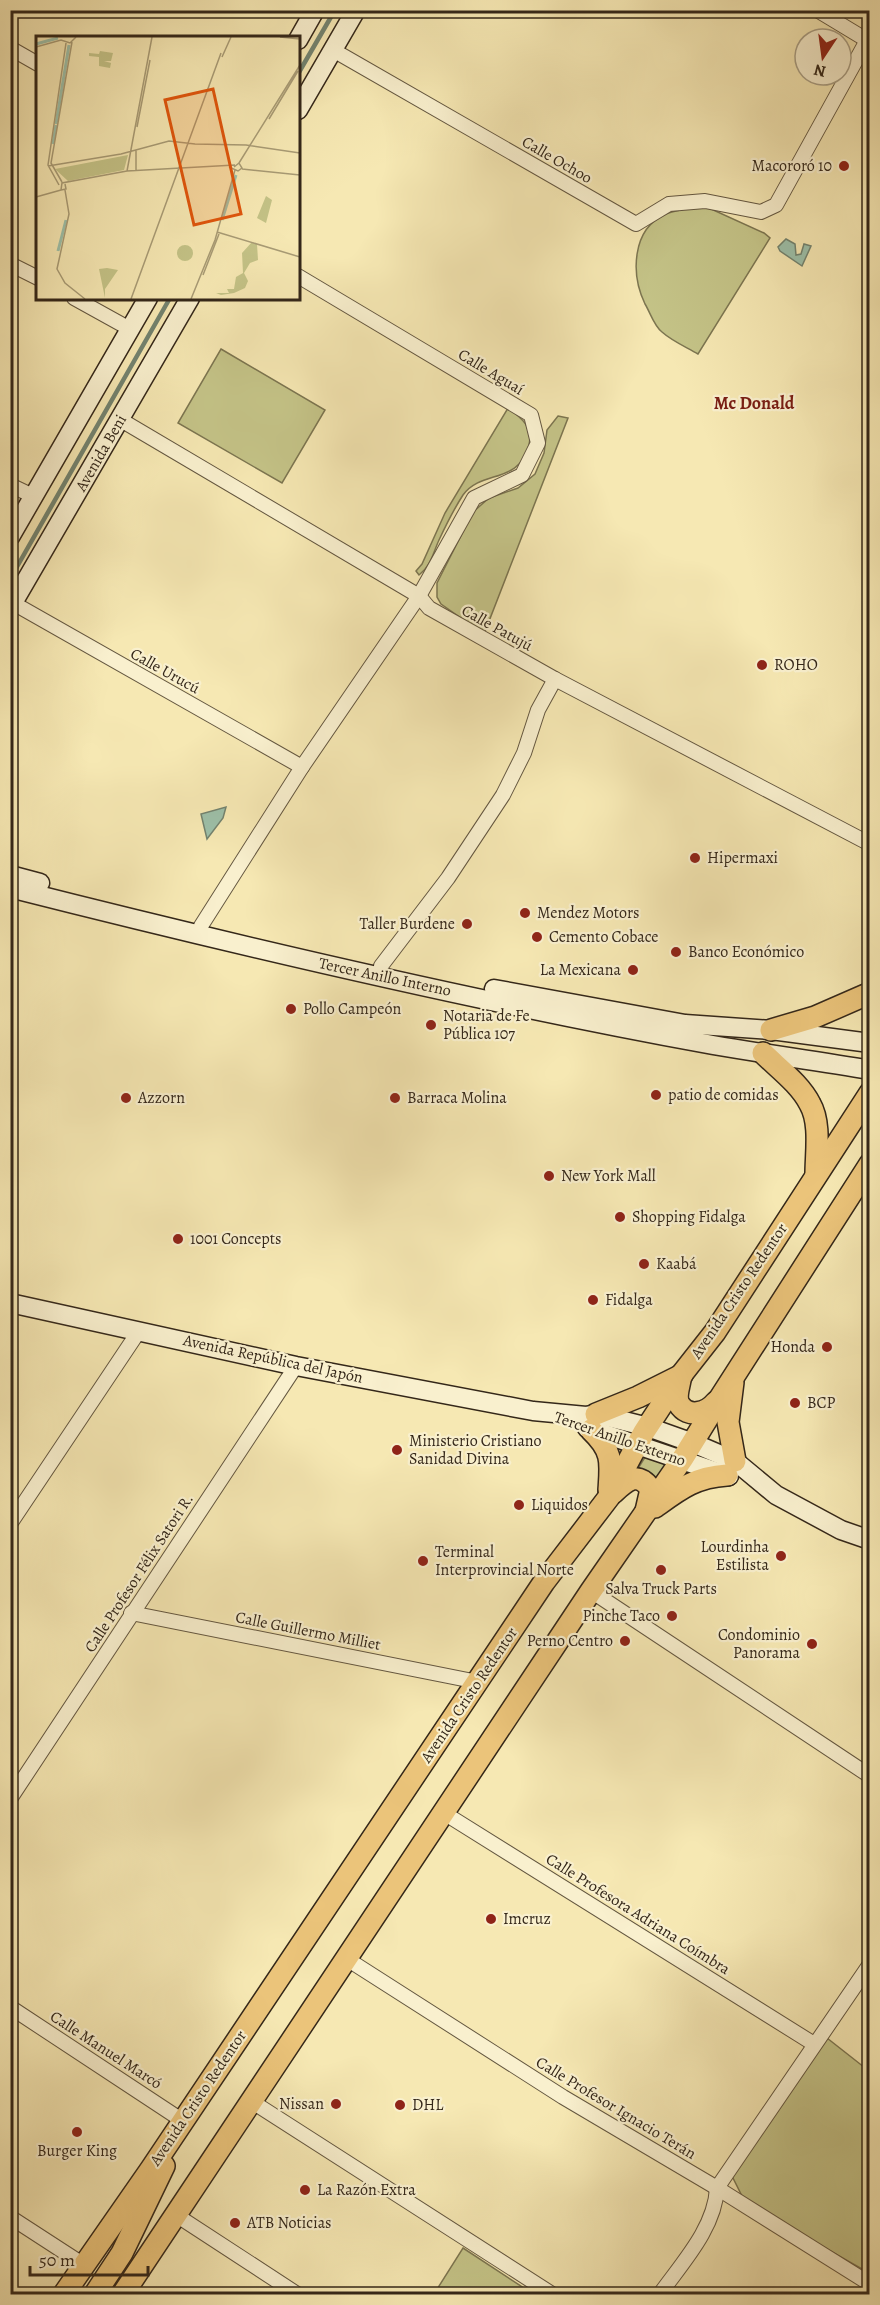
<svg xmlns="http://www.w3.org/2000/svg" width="880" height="2305" font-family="Alegreya,serif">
	<rect width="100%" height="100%" fill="#f6e8b3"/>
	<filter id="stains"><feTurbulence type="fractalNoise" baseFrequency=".00333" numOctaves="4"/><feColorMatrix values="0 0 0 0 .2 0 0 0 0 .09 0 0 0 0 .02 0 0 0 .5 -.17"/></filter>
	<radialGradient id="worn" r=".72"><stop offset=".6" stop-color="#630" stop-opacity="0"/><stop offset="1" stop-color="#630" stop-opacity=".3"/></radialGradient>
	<g fill="#c4c387" stroke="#7c7550" stroke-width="1.5">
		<path d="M 689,208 L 709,208 L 764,233 L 770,238 L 698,354 C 686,347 672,341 662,332 C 654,326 650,312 645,304 C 631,275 631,229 666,214 C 673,211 682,210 689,208 Z"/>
		<path d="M 221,349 L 325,410 L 282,483 L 178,423 Z"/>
		<path d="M 508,408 C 522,418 533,427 529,445 C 519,485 482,469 463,495 C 454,509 446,525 439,540 C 433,553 431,566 419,575 L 416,571 L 422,564 L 445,513 Z"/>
		<path d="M 558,416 L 568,418 L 484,634 L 441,604 L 437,597 L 437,583 L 473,512 L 489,498 L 518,488 L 535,474 L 544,453 L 547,430 Z"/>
		<path d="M 647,1454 L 670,1463 L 659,1481 L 637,1470 Z"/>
		<path d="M 827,2038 L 869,2071 L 869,2273 L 788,2227 L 742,2196 L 731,2174 Z"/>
		<path d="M 463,2248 L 530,2292 L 529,2294 L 434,2294 Z"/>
	</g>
	<g fill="#9dc0a9" stroke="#73836f" stroke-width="1.5">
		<path d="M 786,239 L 795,244 L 796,255 L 801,254 L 804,244 L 811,246 L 802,266 L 780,251 L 778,247 Z"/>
		<path d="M 226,807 L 223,818 L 207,839 L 201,814 Z"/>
	</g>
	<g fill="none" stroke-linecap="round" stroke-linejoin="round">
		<g stroke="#73836f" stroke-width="4.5">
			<path d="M 298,74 L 335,10"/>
			<path d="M 10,579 L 170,298"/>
		</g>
		<defs>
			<g id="street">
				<path d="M 817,10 L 870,42"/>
				<path d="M 10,48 L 38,64"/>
				<path d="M 333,50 L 636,224 L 669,204 L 705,201 L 761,212 L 776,205 L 870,35"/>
				<path d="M 10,264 L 38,278"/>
				<path d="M 74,298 L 130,329"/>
				<path d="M 121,420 L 419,596 L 429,608 L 555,679 L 870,844"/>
				<path d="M 10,485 L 33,496"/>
				<path d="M 13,603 L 302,767"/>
				<path d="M 201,926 L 302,767 L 419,596 L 474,498 L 522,475 L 538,443 L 531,415 L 298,276"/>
				<path d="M 381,966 L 448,878 L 503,795 L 524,753 L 538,710 L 555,679"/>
				<path d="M 10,1524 L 139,1331"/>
				<path d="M 591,1591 L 870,1776"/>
				<path d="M 131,1613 L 478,1682"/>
				<path d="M 10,1799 L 296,1366"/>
				<path d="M 444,1813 L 814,2044"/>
				<path d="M 347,1959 L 563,2097 L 717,2188 L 870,2284"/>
				<path d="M 10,2007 L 183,2121"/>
				<path d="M 251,2101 L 552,2294"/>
				<path d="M 176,2215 L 297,2294"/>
				<path d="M 10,2217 L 84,2265"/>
				<path d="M 660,2294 C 682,2263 715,2228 717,2188 L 870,1964"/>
			</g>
			<g id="secondary">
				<path d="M 298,40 L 315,10"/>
				<path d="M 298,110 L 356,10"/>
				<path d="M 10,537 L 148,298"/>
				<path d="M 10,608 L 190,298"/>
				<path d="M 10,875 L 40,883"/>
				<path d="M 10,888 C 243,947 477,1002 713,1045 C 765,1054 818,1061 870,1070"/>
				<path d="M 494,989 L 685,1024 L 771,1030 L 870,1043"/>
				<path d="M 10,1303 L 296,1366 L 533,1411 L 586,1416 L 596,1414 L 648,1427 L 693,1443 L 735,1461 L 776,1495 L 841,1530 L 870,1540"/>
				<path d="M 587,1428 L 729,1476"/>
			</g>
			<g id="primary">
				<path d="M 771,1030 L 815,1017 L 870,993"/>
				<path d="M 763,1053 C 778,1068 800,1084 810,1104 C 821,1123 816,1153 816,1174"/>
				<path d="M 680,1380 C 679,1387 675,1397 679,1404 C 688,1419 707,1413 716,1402"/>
				<path d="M 733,1382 L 728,1422 L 735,1461"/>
				<path d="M 596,1414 L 638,1397 L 682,1375"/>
				<path d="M 591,1430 C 613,1451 611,1462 609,1490"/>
				<path d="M 613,1493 C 626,1481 637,1470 651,1489 L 646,1511"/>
				<path d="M 655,1507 C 680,1489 695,1477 727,1475"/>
				<path d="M 64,2294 L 151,2169 L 544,1582 L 609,1497 L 644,1432 L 682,1374 L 715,1332 L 870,1093"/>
				<path d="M 95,2294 L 122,2253 L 164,2166"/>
				<path d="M 123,2294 L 591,1591 L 683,1458 L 720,1398 L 870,1164"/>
			</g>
		</defs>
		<use href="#street" stroke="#645740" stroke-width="16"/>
		<use href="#secondary" stroke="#342719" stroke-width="21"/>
		<use href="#primary" stroke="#342719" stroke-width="24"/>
		<use href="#street" stroke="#f9f0ce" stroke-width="14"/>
		<use href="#secondary" stroke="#f9f0ce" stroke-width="18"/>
		<use href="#primary" stroke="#ebc47a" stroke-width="21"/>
	</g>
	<g fill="#8f2418" stroke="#f9f0ce" stroke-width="2">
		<circle cx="844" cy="166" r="6"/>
		<circle cx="762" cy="665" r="6"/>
		<circle cx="695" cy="858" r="6"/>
		<circle cx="525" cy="913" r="6"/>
		<circle cx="467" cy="924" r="6"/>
		<circle cx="537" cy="937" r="6"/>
		<circle cx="676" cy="952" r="6"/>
		<circle cx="633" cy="970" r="6"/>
		<circle cx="291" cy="1009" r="6"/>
		<circle cx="431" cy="1025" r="6"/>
		<circle cx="656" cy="1095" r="6"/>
		<circle cx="126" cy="1098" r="6"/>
		<circle cx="395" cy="1098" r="6"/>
		<circle cx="549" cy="1176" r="6"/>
		<circle cx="620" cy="1217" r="6"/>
		<circle cx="178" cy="1239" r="6"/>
		<circle cx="644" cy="1264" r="6"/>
		<circle cx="593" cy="1300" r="6"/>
		<circle cx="827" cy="1347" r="6"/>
		<circle cx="795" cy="1403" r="6"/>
		<circle cx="397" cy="1450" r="6"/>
		<circle cx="519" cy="1505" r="6"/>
		<circle cx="781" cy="1556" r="6"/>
		<circle cx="423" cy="1561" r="6"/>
		<circle cx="661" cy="1570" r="6"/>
		<circle cx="672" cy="1616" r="6"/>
		<circle cx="625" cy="1641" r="6"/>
		<circle cx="812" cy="1644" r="6"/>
		<circle cx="491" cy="1919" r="6"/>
		<circle cx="336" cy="2104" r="6"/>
		<circle cx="400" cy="2105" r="6"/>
		<circle cx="77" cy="2132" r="6"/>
		<circle cx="305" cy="2190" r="6"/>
		<circle cx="235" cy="2223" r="6"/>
	</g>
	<g text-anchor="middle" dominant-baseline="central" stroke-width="4.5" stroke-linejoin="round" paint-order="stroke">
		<g font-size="16" fill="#342719" stroke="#f9f0ce">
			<text transform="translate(557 160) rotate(30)">Calle Ochoo</text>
			<text transform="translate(491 372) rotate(31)">Calle Aguaí</text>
			<text transform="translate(101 453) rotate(-60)">Avenida Beni</text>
			<text transform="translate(497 628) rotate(29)">Calle Patujú</text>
			<text transform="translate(165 671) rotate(29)">Calle Urucú</text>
			<text transform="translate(385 977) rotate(12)">Tercer Anillo Interno</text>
			<text transform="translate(739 1291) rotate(-56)">Avenida Cristo Redentor</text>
			<text transform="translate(273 1359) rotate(12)">Avenida República del Japón</text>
			<text transform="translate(620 1439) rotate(19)">Tercer Anillo Externo</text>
			<text transform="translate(139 1573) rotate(-57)">Calle Profesor Félix Satori R.</text>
			<text transform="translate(308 1631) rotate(11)">Calle Guillermo Milliet</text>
			<text transform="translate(469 1695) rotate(-56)">Avenida Cristo Redentor</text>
			<text transform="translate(638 1914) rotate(32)">Calle Profesora Adriana Coímbra</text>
			<text transform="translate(106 2050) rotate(33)">Calle Manuel Marcó</text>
			<text transform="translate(198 2098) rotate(-56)">Avenida Cristo Redentor</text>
			<text transform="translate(616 2108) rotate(31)">Calle Profesor Ignacio Terán</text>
		</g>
		<g font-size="16" fill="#342719" stroke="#f9f0ce" text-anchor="start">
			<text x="832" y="166" text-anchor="end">Macororó 10</text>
			<text x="774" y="665">ROHO</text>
			<text x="707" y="858">Hipermaxi</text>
			<text x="537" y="913">Mendez Motors</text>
			<text x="455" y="924" text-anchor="end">Taller Burdene</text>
			<text x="549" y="937">Cemento Cobace</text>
			<text x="688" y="952">Banco Económico</text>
			<text x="621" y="970" text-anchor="end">La Mexicana</text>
			<text x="303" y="1009">Pollo Campeón</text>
			<text x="443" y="1016">Notaria de Fe<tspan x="443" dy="18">Pública 107</tspan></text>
			<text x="668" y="1095">patio de comidas</text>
			<text x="138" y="1098">Azzorn</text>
			<text x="407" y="1098">Barraca Molina</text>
			<text x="561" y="1176">New York Mall</text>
			<text x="632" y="1217">Shopping Fidalga</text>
			<text x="190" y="1239">1001 Concepts</text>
			<text x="656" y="1264">Kaabá</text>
			<text x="605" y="1300">Fidalga</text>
			<text x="815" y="1347" text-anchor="end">Honda</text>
			<text x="807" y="1403">BCP</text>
			<text x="409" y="1441">Ministerio Cristiano<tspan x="409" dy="18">Sanidad Divina</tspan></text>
			<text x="531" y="1505">Liquidos</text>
			<text x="769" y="1547" text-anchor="end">Lourdinha<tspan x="769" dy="18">Estilista</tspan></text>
			<text x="435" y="1552">Terminal<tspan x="435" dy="18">Interprovincial Norte</tspan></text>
			<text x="661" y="1589" text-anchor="middle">Salva Truck Parts</text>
			<text x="660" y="1616" text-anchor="end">Pinche Taco</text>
			<text x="800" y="1635" text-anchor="end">Condominio<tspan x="800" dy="18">Panorama</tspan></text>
			<text x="613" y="1641" text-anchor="end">Perno Centro</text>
			<text x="503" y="1919">Imcruz</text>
			<text x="324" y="2104" text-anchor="end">Nissan</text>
			<text x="412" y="2105">DHL</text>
			<text x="77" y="2151" text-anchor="middle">Burger King</text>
			<text x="317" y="2190">La Razón Extra</text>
			<text x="247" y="2223">ATB Noticias</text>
		</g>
		<g font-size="18" font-weight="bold" fill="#7a1f14" stroke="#f9f0ce">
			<text x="754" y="403">Mc Donald</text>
		</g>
	</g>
	<g transform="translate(36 36)">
		<rect width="264" height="264" fill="#f6e8b3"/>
		<path d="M 64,15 L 77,17 L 75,25 L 68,25 L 75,27 L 74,32 L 63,30 L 63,21 L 53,20 L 53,17 L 63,18 ZM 92,119 L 88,134 L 32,145 L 19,133 ZM 230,160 L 236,164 L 230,187 L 221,182 ZM 216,206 L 221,208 L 222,224 L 214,227 L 208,237 L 212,245 L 209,252 L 198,257 L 185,259 L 180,257 L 193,257 L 191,253 L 198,253 L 200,241 L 207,237 L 206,217 ZM141 217a8 8 0 1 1 16 0a8 8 0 1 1-16 0ZM 71,232 L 82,234 L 69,253 L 69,262 L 63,233 Z" fill="#c4c387"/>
		<path fill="none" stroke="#9dc0a9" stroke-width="3" d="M 0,8 L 22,2M 20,88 L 33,9M 17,108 L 20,89M 186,184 L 200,139M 22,215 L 30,184"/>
		<path fill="none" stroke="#a89b75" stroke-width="1.5" d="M 244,1 L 264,3M 0,11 L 25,4 L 34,7 L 40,1M 186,21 L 195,1M 233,83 L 262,35M 101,91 L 114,24M 158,108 L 210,109 L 264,117M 203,127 L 264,29M 12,130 L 85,118 L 133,105 L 159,108M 193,131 L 202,135 L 206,132 L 203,127 L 198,131M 206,133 L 264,139M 100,134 L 100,114M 91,135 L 116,1M 26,146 L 15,127 L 36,6M 29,148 L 30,153 L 25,154 L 26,147 L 91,135 L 199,129M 23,149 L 12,129 L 30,7M 29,154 L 33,178 L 21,233 L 29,247 L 49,263M 0,161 L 25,154M 181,196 L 264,221M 167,239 L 183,198M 95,263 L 185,17M 155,263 L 179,204 L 199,134"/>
		<path fill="#df560d" fill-opacity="0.15" stroke="#df560d" stroke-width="3" d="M 177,53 L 205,178 L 158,189 L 129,64 Z"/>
		<rect width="264" height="264" fill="none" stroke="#342719" stroke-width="3"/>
	</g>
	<rect width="880" height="2305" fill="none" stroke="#f6e8b3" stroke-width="36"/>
	<rect x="12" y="12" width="856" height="2281" fill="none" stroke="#342719" stroke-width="3"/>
	<rect x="18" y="18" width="844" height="2269" fill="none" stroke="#342719" stroke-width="1.5"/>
	<g transform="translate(823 57) rotate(193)"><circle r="28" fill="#f9f0ce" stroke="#aaa086" stroke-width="1.5"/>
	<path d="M0-4.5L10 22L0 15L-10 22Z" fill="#8f2418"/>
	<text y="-9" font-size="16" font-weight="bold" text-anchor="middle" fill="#342719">N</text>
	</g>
	<path d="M30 2266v9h118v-9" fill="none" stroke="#342719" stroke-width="3"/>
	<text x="39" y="2266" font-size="18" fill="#342719" stroke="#f9f0ce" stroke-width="4.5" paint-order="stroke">50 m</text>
	<rect width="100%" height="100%" filter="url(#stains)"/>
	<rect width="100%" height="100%" fill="url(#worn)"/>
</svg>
